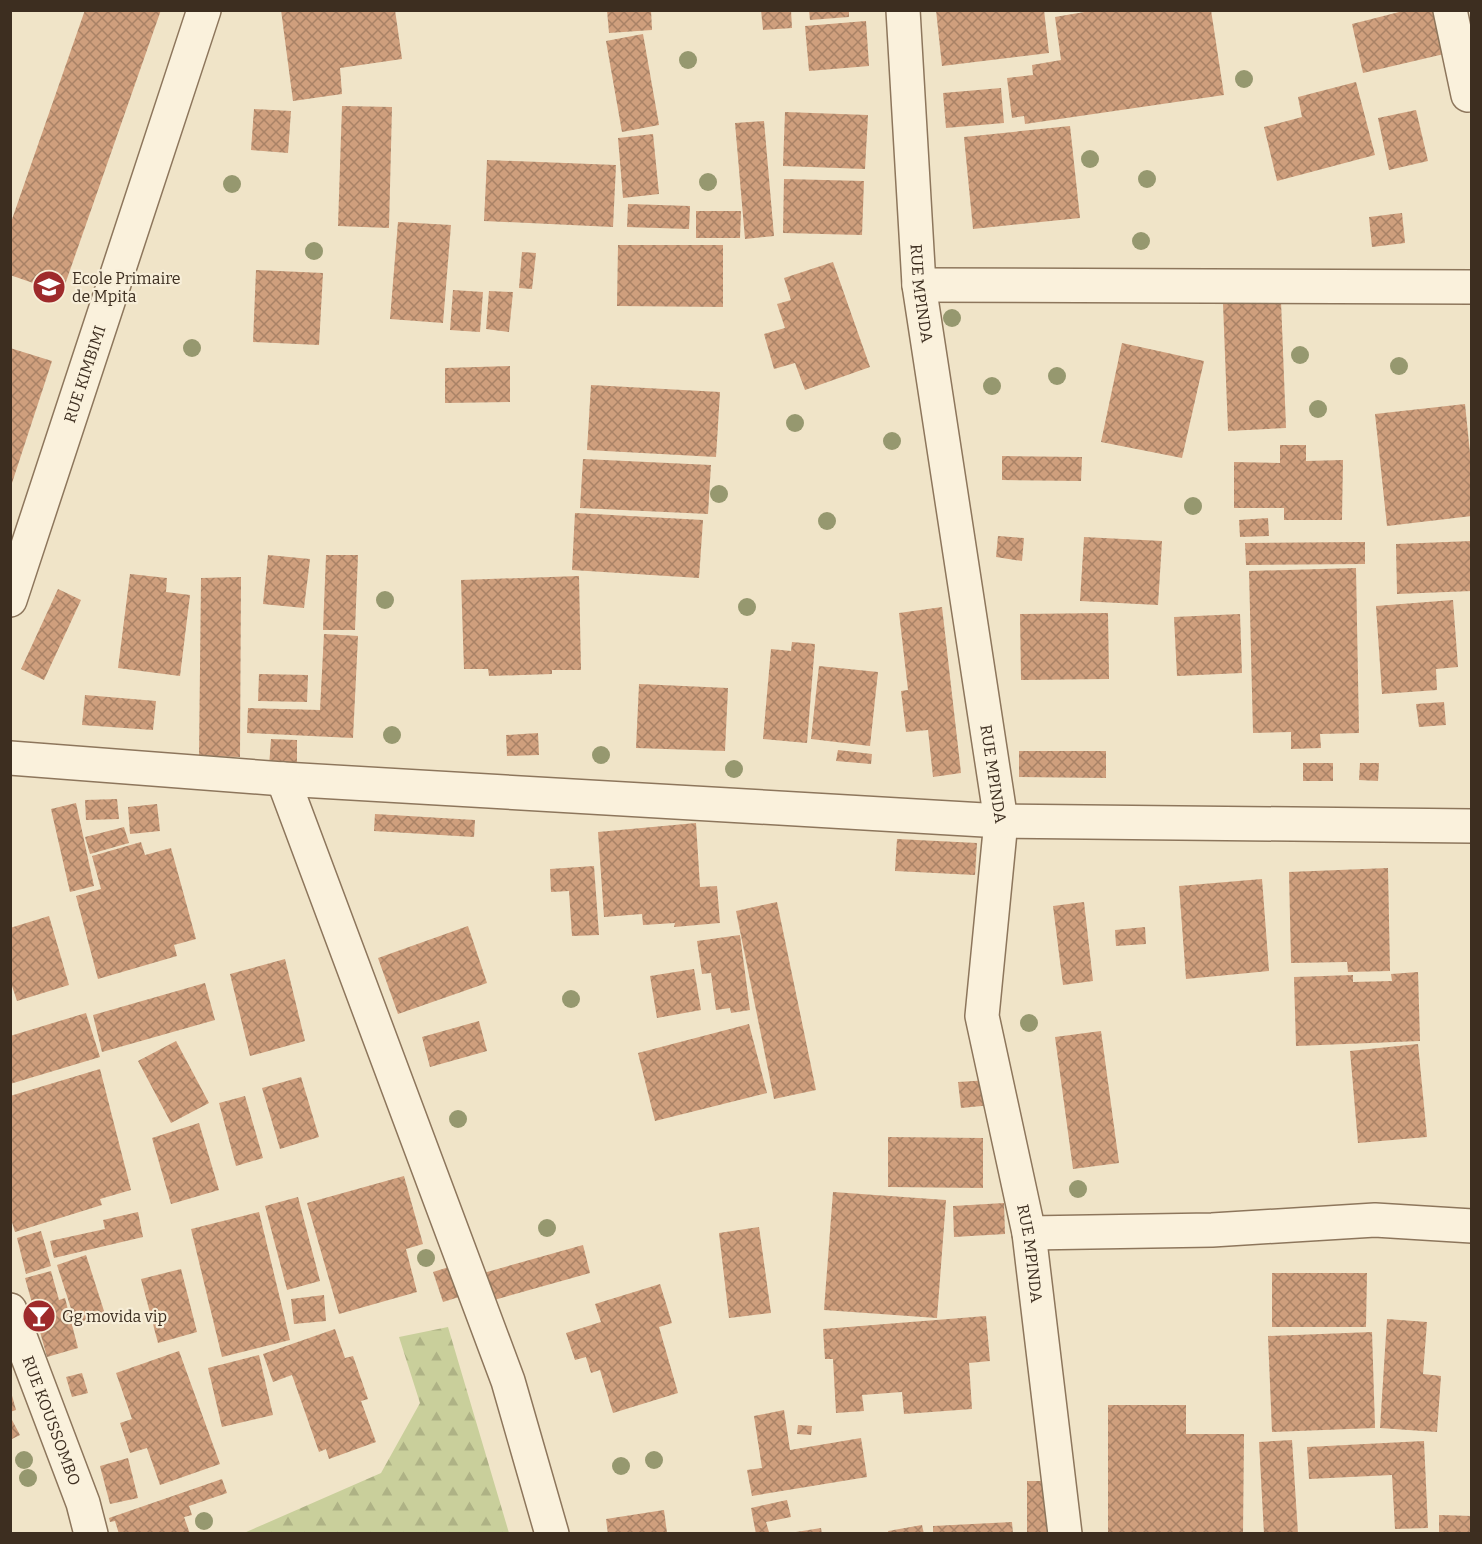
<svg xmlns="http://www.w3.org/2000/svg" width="1482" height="1544" font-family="Bitter,serif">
	<defs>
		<pattern id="forest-firs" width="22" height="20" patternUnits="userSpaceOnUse" patternTransform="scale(1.5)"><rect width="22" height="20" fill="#c9cf9b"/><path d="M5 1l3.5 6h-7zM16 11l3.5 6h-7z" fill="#aeb285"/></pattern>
		<pattern id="building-cross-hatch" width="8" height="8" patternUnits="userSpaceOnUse" patternTransform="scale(1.5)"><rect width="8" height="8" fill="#cf9f7d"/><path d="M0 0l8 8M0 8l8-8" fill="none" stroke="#a98266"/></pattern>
	</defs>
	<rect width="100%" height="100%" fill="#f0e4c8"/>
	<path fill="url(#forest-firs)" d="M 448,1327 L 509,1533 L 244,1533 L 381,1473 L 420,1403 L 399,1337 Z"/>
	<g fill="url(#building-cross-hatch)">
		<path d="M 85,10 L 161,10 L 62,293 L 10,275 L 10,225 Z"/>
		<path d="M 281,10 L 395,10 L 402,59 L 340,68 L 342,94 L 293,101 Z"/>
		<path d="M 607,10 L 651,10 L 652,30 L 609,33 Z"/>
		<path d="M 761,10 L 791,10 L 792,28 L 763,30 Z"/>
		<path d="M 809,10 L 849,10 L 849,17 L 810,20 Z"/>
		<path d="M 936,10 L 1044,10 L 1049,53 L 942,66 Z"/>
		<path d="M 1096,10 L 1211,10 L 1224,95 L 1025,124 L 1024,116 L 1012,118 L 1007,78 L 1033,75 L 1032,65 L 1061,60 L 1055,17 Z"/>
		<path d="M 1407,10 L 1448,10 L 1457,51 L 1363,73 L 1352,24 Z"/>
		<path d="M 866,21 L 869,66 L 809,71 L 805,26 Z"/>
		<path d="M 643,34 L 659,125 L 622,132 L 606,41 Z"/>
		<path d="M 1356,82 L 1375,155 L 1277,181 L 1264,127 L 1302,117 L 1298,97 Z"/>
		<path d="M 1001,88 L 1004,123 L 946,128 L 943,93 Z"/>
		<path d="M 342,106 L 392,107 L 389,228 L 338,226 Z"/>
		<path d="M 254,109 L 291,111 L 288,153 L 251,150 Z"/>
		<path d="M 1416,110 L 1428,161 L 1389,170 L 1378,118 Z"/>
		<path d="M 785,112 L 868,115 L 865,169 L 783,166 Z"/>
		<path d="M 764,121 L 774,236 L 745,239 L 735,123 Z"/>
		<path d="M 1070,126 L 1080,218 L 973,229 L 964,137 Z"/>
		<path d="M 653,134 L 659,194 L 623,198 L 618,138 Z"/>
		<path d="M 487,160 L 616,165 L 613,227 L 484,221 Z"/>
		<path d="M 784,179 L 864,181 L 862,235 L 783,233 Z"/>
		<path d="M 628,204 L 690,206 L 689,229 L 627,227 Z"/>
		<path d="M 696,211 L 741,211 L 740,238 L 696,238 Z"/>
		<path d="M 1402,213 L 1405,243 L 1372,247 L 1369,217 Z"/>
		<path d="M 398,222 L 451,225 L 443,323 L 390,319 Z"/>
		<path d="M 618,245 L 723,245 L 723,307 L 617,306 Z"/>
		<path d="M 522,252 L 536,253 L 532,289 L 519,288 Z"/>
		<path d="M 833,262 L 870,367 L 805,390 L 795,363 L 774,369 L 764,334 L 785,328 L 777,304 L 791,300 L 784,278 Z"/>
		<path d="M 256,270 L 323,273 L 319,345 L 253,342 Z"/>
		<path d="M 453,290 L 483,292 L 480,332 L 450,330 Z"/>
		<path d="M 489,291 L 513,292 L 509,332 L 486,329 Z"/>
		<path d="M 1281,301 L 1286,428 L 1228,431 L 1223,304 Z"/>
		<path d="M 1122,343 L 1204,361 L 1182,458 L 1101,442 Z"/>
		<path d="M 10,348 L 52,361 L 11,486 L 10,486 Z"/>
		<path d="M 510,366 L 510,402 L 445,403 L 445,368 Z"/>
		<path d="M 591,385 L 720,392 L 716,457 L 587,450 Z"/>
		<path d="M 1465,404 L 1472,473 L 1472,516 L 1387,526 L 1375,414 Z"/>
		<path d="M 1280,445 L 1306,445 L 1306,461 L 1343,460 L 1342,520 L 1284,520 L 1284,508 L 1234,508 L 1234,462 L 1280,463 Z"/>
		<path d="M 1002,456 L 1082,457 L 1081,481 L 1002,480 Z"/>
		<path d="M 583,459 L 711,465 L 708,514 L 580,508 Z"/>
		<path d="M 575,513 L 703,520 L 699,578 L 572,570 Z"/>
		<path d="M 1268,518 L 1269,536 L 1240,537 L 1239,520 Z"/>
		<path d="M 998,536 L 1024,538 L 1022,561 L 996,557 Z"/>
		<path d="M 1084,537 L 1162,541 L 1158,605 L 1080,601 Z"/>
		<path d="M 1472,541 L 1472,591 L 1397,594 L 1396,544 Z"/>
		<path d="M 1365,542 L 1365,564 L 1246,565 L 1245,543 Z"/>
		<path d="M 268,555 L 310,559 L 304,608 L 263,604 Z"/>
		<path d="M 326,555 L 358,555 L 355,630 L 323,630 Z"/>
		<path d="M 1356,568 L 1359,733 L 1320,734 L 1321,748 L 1291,749 L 1291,732 L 1253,733 L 1249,571 Z"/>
		<path d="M 130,574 L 167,578 L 166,592 L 190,595 L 180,676 L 118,668 Z"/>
		<path d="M 579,576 L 581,670 L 552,670 L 552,674 L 489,676 L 488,669 L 464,669 L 461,580 Z"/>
		<path d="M 241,577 L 240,757 L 199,756 L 201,578 Z"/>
		<path d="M 58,589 L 81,600 L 44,680 L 21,669 Z"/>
		<path d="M 1453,600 L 1458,667 L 1436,669 L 1437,690 L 1382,694 L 1376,606 Z"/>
		<path d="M 942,607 L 961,773 L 933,777 L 928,730 L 906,732 L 901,691 L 908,690 L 899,613 Z"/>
		<path d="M 1108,613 L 1109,679 L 1021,680 L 1020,614 Z"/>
		<path d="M 1240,614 L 1242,673 L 1177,676 L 1174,617 Z"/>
		<path d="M 324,634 L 358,636 L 353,738 L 247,733 L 248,708 L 320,710 Z"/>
		<path d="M 792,642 L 815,644 L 807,743 L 763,739 L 771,649 L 791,651 Z"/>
		<path d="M 819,666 L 878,672 L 870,746 L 811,739 Z"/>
		<path d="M 259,674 L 308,675 L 307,702 L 258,701 Z"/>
		<path d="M 639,684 L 728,688 L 725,751 L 636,748 Z"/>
		<path d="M 85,695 L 156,701 L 153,730 L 82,725 Z"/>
		<path d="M 1444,702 L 1446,725 L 1419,727 L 1416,704 Z"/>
		<path d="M 538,733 L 539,755 L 507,756 L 506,735 Z"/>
		<path d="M 271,739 L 297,740 L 297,768 L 269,767 Z"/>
		<path d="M 838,750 L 872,754 L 871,764 L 836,761 Z"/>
		<path d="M 1019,751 L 1106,751 L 1106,778 L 1019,777 Z"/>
		<rect x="1303" y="763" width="30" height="18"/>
		<path d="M 1360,763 L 1379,763 L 1378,781 L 1359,780 Z"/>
		<path d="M 117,799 L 119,819 L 86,820 L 85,800 Z"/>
		<path d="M 76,803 L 94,886 L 70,892 L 51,809 Z"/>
		<path d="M 157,804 L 160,831 L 130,834 L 128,807 Z"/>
		<path d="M 375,814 L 475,820 L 474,837 L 374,831 Z"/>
		<path d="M 696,823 L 700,887 L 717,886 L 720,923 L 674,927 L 675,923 L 643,925 L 642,914 L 604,917 L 598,832 Z"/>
		<path d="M 124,827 L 129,843 L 90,854 L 85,837 Z"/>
		<path d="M 897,839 L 977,843 L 975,875 L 895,871 Z"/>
		<path d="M 141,842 L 145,855 L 171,848 L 196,939 L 174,945 L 177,956 L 98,979 L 76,896 L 101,889 L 92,856 Z"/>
		<path d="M 594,866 L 599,935 L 572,936 L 569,891 L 551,892 L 550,869 Z"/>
		<path d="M 1388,868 L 1390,971 L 1348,972 L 1347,962 L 1291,963 L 1289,872 Z"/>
		<path d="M 1262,879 L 1269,971 L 1186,979 L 1179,886 Z"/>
		<path d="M 777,902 L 816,1090 L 774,1099 L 736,911 Z"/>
		<path d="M 1084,902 L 1093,981 L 1063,985 L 1053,906 Z"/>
		<path d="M 49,916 L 69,985 L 17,1001 L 10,980 L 10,928 Z"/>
		<path d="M 468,926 L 487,983 L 398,1014 L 378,958 Z"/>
		<path d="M 1145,927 L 1146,944 L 1116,946 L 1115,930 Z"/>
		<path d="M 740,935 L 750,1010 L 731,1013 L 730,1008 L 716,1010 L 711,973 L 702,974 L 697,941 Z"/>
		<path d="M 285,959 L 305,1041 L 250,1056 L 230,974 Z"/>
		<path d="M 694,969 L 701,1010 L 657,1018 L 650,976 Z"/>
		<path d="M 1418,972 L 1420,1041 L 1296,1046 L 1294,977 L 1353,975 L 1353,982 L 1392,981 L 1391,974 Z"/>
		<path d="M 205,983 L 215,1020 L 102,1052 L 93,1015 Z"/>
		<path d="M 86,1013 L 100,1057 L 10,1084 L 10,1036 Z"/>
		<path d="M 479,1021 L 487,1051 L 430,1067 L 422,1037 Z"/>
		<path d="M 749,1024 L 767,1093 L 655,1121 L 638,1053 Z"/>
		<path d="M 1101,1031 L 1119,1163 L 1073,1169 L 1055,1037 Z"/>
		<path d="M 176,1041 L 209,1103 L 171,1123 L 138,1061 Z"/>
		<path d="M 1418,1044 L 1427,1137 L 1358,1143 L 1350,1051 Z"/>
		<path d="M 100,1069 L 131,1190 L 100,1199 L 102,1205 L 15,1232 L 10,1216 L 10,1096 Z"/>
		<path d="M 301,1077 L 319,1137 L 280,1149 L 262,1088 Z"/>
		<path d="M 990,1080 L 992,1105 L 961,1108 L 958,1082 Z"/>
		<path d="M 245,1096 L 263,1158 L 236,1166 L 219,1103 Z"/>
		<path d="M 199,1123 L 219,1190 L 171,1204 L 152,1138 Z"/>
		<path d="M 888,1137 L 983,1138 L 983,1188 L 888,1187 Z"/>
		<path d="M 404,1176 L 423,1244 L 406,1249 L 417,1292 L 339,1314 L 307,1203 Z"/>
		<path d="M 833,1192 L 946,1200 L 937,1318 L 824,1310 Z"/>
		<path d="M 298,1197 L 320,1281 L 287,1290 L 265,1206 Z"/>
		<path d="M 1004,1203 L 1005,1234 L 954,1237 L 953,1206 Z"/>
		<path d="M 138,1212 L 143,1237 L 54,1258 L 50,1241 L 105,1229 L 103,1220 Z"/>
		<path d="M 259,1212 L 290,1340 L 222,1357 L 191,1229 Z"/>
		<path d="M 759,1227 L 771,1313 L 729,1318 L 719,1233 Z"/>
		<path d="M 41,1231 L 51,1266 L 26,1274 L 17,1238 Z"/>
		<path d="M 583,1245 L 590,1273 L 487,1302 L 480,1274 Z"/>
		<path d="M 86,1255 L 105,1314 L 76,1324 L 57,1265 Z"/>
		<path d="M 449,1267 L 459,1297 L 443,1302 L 433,1272 Z"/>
		<path d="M 181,1269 L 197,1332 L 158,1343 L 141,1279 Z"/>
		<path d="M 51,1271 L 59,1300 L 65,1298 L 78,1348 L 47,1357 L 25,1278 Z"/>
		<path d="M 1272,1273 L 1367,1273 L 1366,1327 L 1272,1327 Z"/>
		<path d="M 660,1284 L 672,1323 L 659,1327 L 678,1393 L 613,1413 L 600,1370 L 591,1373 L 586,1357 L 575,1360 L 566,1333 L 601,1322 L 595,1304 Z"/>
		<path d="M 324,1295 L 326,1321 L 294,1324 L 291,1299 Z"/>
		<path d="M 986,1316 L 990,1361 L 969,1363 L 972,1409 L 904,1414 L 902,1392 L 862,1395 L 864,1411 L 836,1413 L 833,1359 L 825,1359 L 823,1329 Z"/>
		<path d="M 1387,1319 L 1427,1322 L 1423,1374 L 1441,1376 L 1437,1432 L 1380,1428 Z"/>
		<path d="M 335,1329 L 345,1358 L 353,1356 L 368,1399 L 361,1401 L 376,1442 L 329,1459 L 326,1449 L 319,1452 L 292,1375 L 273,1382 L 263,1354 Z"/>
		<path d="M 1372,1332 L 1375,1428 L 1272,1432 L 1268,1336 Z"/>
		<path d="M 179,1351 L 220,1464 L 160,1485 L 147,1448 L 130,1453 L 120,1423 L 132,1419 L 116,1373 Z"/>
		<path d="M 259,1355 L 273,1415 L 222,1427 L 208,1368 Z"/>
		<path d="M 82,1373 L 88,1393 L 72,1397 L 66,1377 Z"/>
		<path d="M 11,1392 L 16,1410 L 10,1412 L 10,1393 Z"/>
		<path d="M 1108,1405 L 1186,1405 L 1186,1434 L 1244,1434 L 1243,1534 L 1108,1534 Z"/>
		<path d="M 784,1410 L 790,1450 L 861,1438 L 867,1477 L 752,1496 L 747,1470 L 762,1468 L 754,1416 Z"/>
		<path d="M 10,1420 L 12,1420 L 20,1435 L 10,1440 Z"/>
		<path d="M 798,1425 L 812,1426 L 811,1435 L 797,1434 Z"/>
		<path d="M 1292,1440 L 1298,1534 L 1264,1534 L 1259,1442 Z"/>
		<path d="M 1424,1441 L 1428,1528 L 1395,1529 L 1392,1475 L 1309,1479 L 1307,1447 Z"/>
		<path d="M 128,1458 L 138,1498 L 110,1504 L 100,1466 Z"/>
		<path d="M 222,1479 L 227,1493 L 189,1506 L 192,1515 L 184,1517 L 190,1534 L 119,1534 L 115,1521 L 110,1522 L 109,1518 Z"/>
		<path d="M 1027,1481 L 1046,1481 L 1047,1534 L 1027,1534 Z"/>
		<path d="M 787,1500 L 791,1517 L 766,1522 L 769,1532 L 756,1534 L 751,1508 Z"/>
		<path d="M 664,1510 L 667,1533 L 608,1534 L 606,1519 Z"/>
		<path d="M 1439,1515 L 1472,1516 L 1472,1534 L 1439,1534 Z"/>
		<path d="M 1012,1522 L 1013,1534 L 933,1534 L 933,1526 Z"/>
		<path d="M 922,1525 L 924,1534 L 889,1534 L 888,1531 Z"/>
		<path d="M 821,1528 L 822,1534 L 796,1534 L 796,1532 Z"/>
	</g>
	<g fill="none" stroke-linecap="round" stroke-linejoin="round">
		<defs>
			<g id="street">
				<path id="s1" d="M 903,10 L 919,285 L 1001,821 L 982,1016 L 1029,1233 L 1065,1534"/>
				<path d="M 1450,10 L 1468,95"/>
				<path d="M 919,285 L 1472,287"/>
				<path id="s2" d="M 10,600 L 204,10"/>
				<path d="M 10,758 L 283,779 L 1001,821 L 1472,826"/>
				<path d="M 283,779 L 508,1381 L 552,1534"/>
				<path d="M 1029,1233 L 1212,1230 L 1375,1220 L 1472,1226"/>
				<path id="s3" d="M 10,1310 L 83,1503 L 91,1534"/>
			</g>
		</defs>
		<use href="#street" stroke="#8d765c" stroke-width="36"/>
		<use href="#street" stroke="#faf1dc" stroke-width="33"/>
	</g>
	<g fill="#96986f">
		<circle cx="688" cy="60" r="9"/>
		<circle cx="1244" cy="79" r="9"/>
		<circle cx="1090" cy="159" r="9"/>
		<circle cx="1147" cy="179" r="9"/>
		<circle cx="708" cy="182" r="9"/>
		<circle cx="232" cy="184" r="9"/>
		<circle cx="1141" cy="241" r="9"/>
		<circle cx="314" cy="251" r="9"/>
		<circle cx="952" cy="318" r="9"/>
		<circle cx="192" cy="348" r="9"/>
		<circle cx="1300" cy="355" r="9"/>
		<circle cx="1399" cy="366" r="9"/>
		<circle cx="1057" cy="376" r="9"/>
		<circle cx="992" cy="386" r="9"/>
		<circle cx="1318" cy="409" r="9"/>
		<circle cx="795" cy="423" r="9"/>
		<circle cx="892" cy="441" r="9"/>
		<circle cx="719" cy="494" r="9"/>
		<circle cx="1193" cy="506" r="9"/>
		<circle cx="827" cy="521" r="9"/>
		<circle cx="385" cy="600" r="9"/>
		<circle cx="747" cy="607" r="9"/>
		<circle cx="392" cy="735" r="9"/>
		<circle cx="601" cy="755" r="9"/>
		<circle cx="734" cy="769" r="9"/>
		<circle cx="571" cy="999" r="9"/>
		<circle cx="1029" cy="1023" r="9"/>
		<circle cx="458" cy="1119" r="9"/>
		<circle cx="1078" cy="1189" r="9"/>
		<circle cx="547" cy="1228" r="9"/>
		<circle cx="426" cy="1258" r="9"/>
		<circle cx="24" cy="1460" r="9"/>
		<circle cx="654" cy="1460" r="9"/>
		<circle cx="621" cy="1466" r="9"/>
		<circle cx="28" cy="1478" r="9"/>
		<circle cx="204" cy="1521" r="9"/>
	</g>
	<defs>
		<symbol id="school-disc" viewBox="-11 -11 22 22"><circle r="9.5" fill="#9e2a2b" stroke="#f7eed8"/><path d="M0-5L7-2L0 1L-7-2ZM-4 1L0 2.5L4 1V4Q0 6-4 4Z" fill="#fff"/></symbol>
		<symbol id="bar-disc" viewBox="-11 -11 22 22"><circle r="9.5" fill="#9e2a2b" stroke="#f7eed8"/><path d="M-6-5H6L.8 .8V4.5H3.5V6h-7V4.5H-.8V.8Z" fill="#fff"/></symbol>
	</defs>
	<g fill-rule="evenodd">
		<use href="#school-disc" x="30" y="268" width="38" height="38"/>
		<use href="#bar-disc" x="20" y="1297" width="38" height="38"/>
	</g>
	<g text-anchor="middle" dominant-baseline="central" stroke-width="4.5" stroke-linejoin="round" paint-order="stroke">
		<g font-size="16" fill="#3d2e20" stroke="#f7eed8" text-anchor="start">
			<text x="72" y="278">Ecole Primaire<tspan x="72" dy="18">de Mpita</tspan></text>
			<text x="62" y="1316">Gg movida vip</text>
		</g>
		<g font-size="16" fill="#3d2e20" stroke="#f7eed8">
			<text stroke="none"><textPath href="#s1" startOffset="284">RUE MPINDA</textPath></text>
			<text stroke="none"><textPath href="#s2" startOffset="238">RUE KIMBIMI</textPath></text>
			<text stroke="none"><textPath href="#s1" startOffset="770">RUE MPINDA</textPath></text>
			<text stroke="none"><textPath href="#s1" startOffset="1256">RUE MPINDA</textPath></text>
			<text stroke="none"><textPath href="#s3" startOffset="118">RUE KOUSSOMBO</textPath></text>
		</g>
	</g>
	<rect width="1482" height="1544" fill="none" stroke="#3d2e20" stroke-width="24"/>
</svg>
